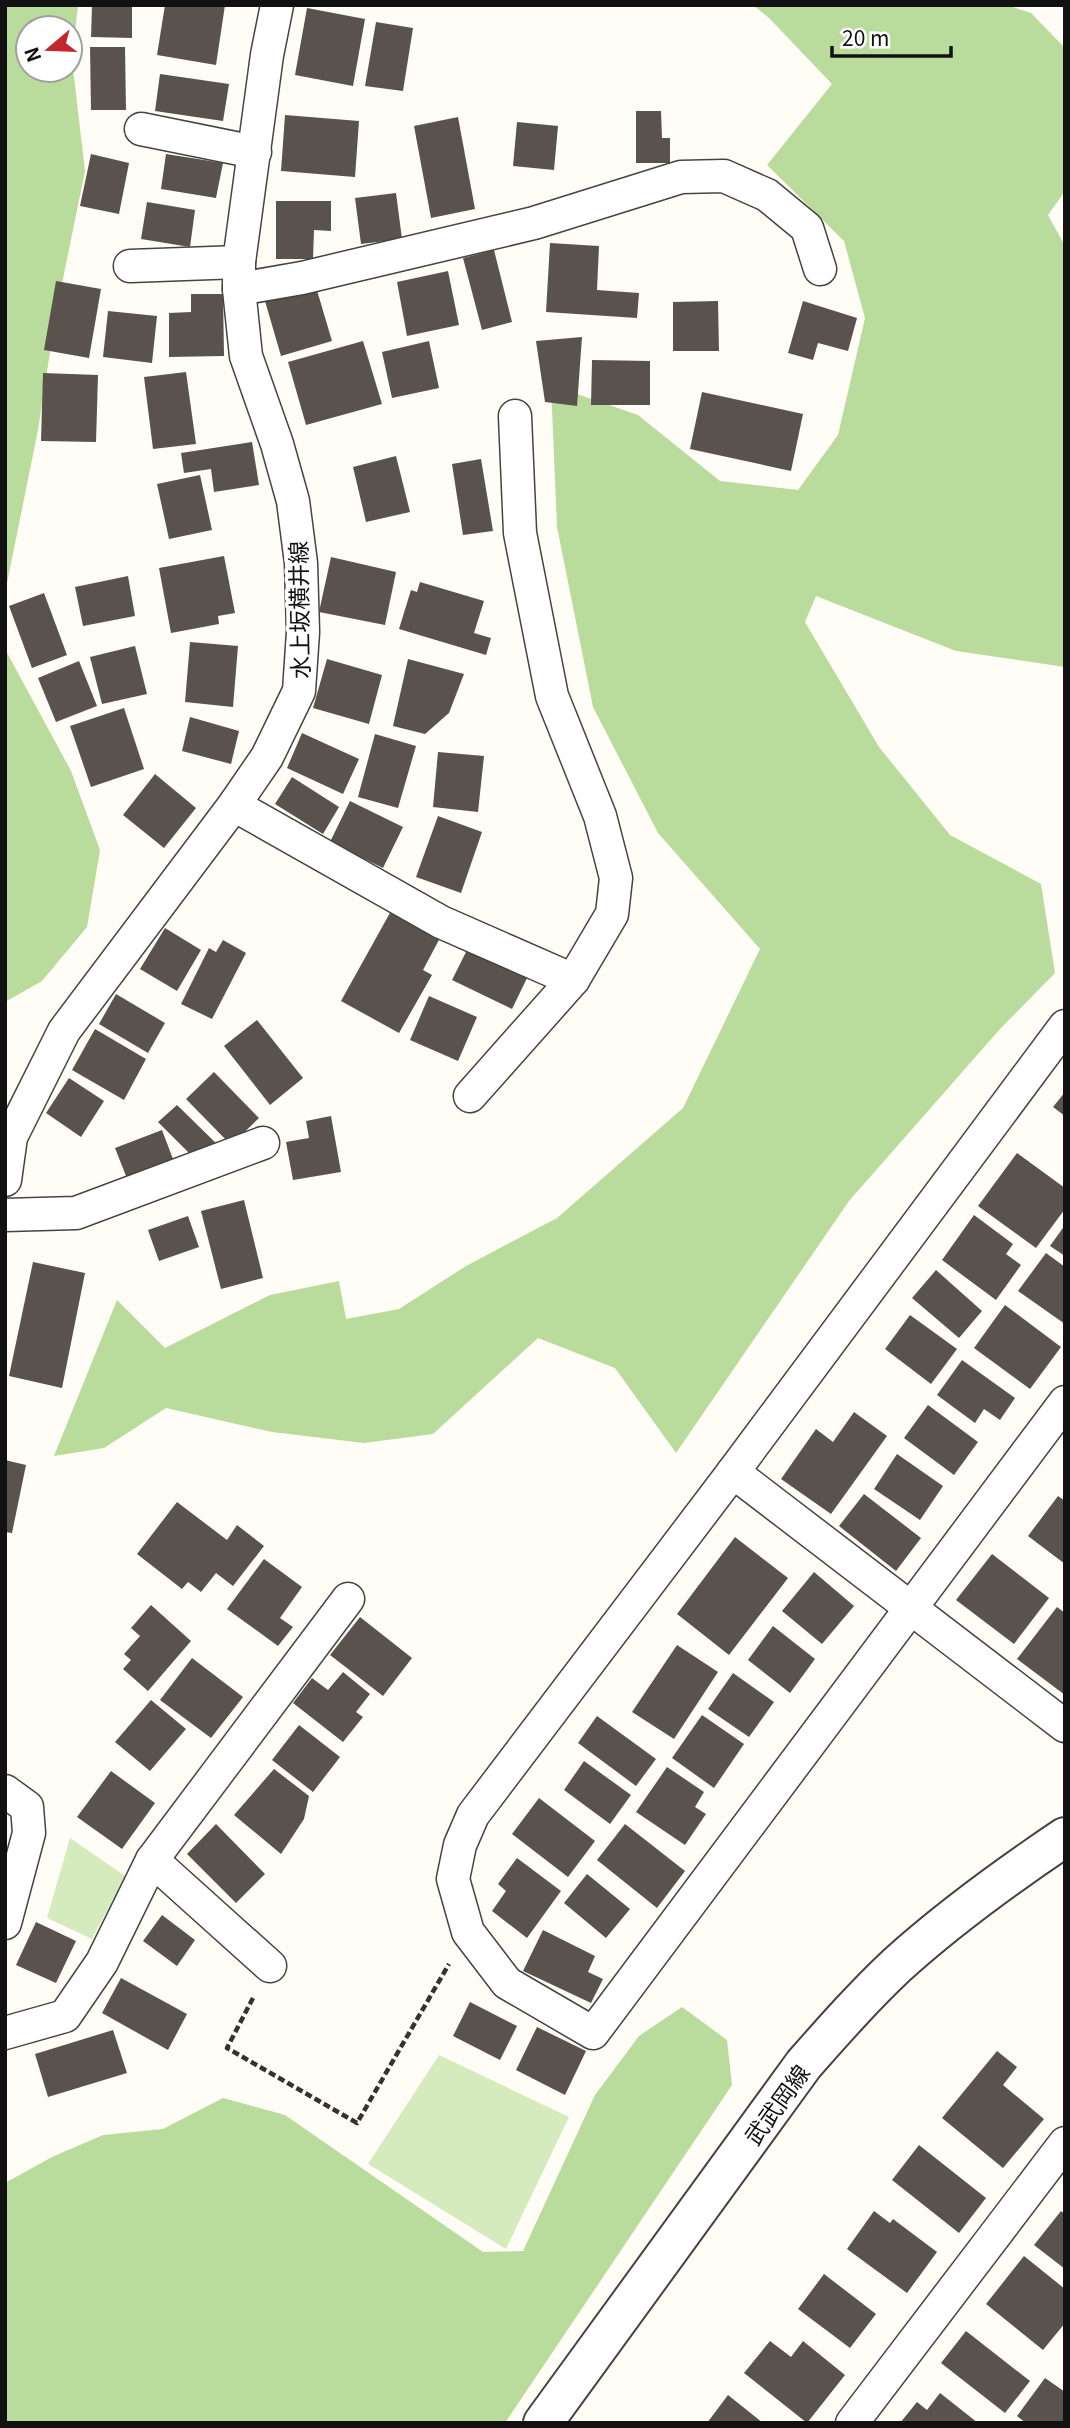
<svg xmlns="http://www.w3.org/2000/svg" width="1070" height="2428" font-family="Georgia,'Noto Sans JP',serif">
	<rect width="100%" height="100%" fill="#fffdf5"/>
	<g fill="#d5ebbd">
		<path d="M 70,1838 L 125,1876 L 92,1939 L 47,1918 Z"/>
		<path d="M 439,2055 L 569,2117 L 506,2249 L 368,2164 Z"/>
	</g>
	<g fill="#b9dc9c" fill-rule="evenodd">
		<path d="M 5,5 L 78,5 L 72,60 L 85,171 L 56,313 L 38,430 L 5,593 ZM 28,28 L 70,28 L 70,70 L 28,70 Z"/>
		<path d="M 753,5 L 1007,5 L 1031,13 L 1065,48 L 1065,191 L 1048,215 L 1065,246 L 1065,667 L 956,651 L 816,596 L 805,622 L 879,747 L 950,835 L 1041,884 L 1055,973 L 1000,1029 L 849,1201 L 676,1453 L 615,1368 L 538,1338 L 433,1434 L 364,1443 L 272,1432 L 166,1408 L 104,1448 L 54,1456 L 117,1300 L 165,1348 L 270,1295 L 339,1281 L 346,1319 L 399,1309 L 466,1266 L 557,1218 L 683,1108 L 760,949 L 658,833 L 593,707 L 557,527 L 551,385 L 638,415 L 720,481 L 798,490 L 838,435 L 865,318 L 844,241 L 767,165 L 832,84 L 769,18 Z"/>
		<path d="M 5,649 L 71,771 L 100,850 L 87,927 L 42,981 L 5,1002 Z"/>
		<path d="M 682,2007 L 727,2040 L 732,2085 L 505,2423 L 5,2423 L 5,2183 L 52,2157 L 103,2135 L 163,2129 L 223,2098 L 285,2115 L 483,2252 L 523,2251 L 595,2095 L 639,2036 Z"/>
	</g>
	<g fill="#5a524d">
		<path d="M 92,5 L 132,5 L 132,38 L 91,37 Z"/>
		<path d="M 165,5 L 225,5 L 216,65 L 157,55 Z"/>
		<path d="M 307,8 L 365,19 L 353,86 L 295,75 Z"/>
		<path d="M 376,22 L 413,28 L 403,91 L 365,86 Z"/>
		<path d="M 90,47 L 125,47 L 126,110 L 91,110 Z"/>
		<path d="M 160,74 L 229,84 L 223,121 L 155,111 Z"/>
		<path d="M 636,111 L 661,111 L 662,138 L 670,138 L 670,163 L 636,163 Z"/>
		<path d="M 285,115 L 359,121 L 355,177 L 281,171 Z"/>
		<path d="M 458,117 L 475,209 L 431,218 L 414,126 Z"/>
		<path d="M 517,122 L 558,126 L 554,170 L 513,166 Z"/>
		<path d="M 91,154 L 129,163 L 119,214 L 80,206 Z"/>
		<path d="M 166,154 L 223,163 L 216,198 L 161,189 Z"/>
		<path d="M 396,193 L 402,239 L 361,244 L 355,198 Z"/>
		<path d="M 276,201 L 331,201 L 331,231 L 314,230 L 313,259 L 276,259 Z"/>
		<path d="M 147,202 L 195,210 L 190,247 L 141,239 Z"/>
		<path d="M 550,243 L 599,246 L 597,290 L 639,293 L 637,318 L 546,312 Z"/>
		<path d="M 494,250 L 512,322 L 482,330 L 463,258 Z"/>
		<path d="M 448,271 L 459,325 L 407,336 L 397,282 Z"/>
		<path d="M 56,281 L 101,289 L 89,358 L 44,350 Z"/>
		<path d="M 316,287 L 332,341 L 281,356 L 265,301 Z"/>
		<path d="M 191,294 L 223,294 L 224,356 L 169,357 L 169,313 L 191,312 Z"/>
		<path d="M 718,301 L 719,351 L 673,351 L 673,302 Z"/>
		<path d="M 803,301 L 857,318 L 848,351 L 818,343 L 813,360 L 788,353 Z"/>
		<path d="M 108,311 L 157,316 L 152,363 L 103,357 Z"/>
		<path d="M 582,337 L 577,406 L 545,402 L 536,341 Z"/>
		<path d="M 363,341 L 382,404 L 306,425 L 288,362 Z"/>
		<path d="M 429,341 L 439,388 L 392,398 L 382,352 Z"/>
		<path d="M 592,360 L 650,361 L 650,405 L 591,405 Z"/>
		<path d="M 186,372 L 196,444 L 153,449 L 144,377 Z"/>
		<path d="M 43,373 L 98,375 L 96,442 L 41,441 Z"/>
		<path d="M 702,392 L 803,414 L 791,471 L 690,449 Z"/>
		<path d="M 252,442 L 259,485 L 214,492 L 211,469 L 184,473 L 181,453 Z"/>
		<path d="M 396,456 L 410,512 L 366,522 L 353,467 Z"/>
		<path d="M 481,459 L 493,531 L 463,535 L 452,464 Z"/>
		<path d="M 200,475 L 212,530 L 169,539 L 157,484 Z"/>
		<path d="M 224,556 L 235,613 L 218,616 L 219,624 L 171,633 L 159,568 Z"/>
		<path d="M 331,557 L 396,572 L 385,625 L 319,612 Z"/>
		<path d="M 128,576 L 135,616 L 83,626 L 75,587 Z"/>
		<path d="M 420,582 L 484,601 L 474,633 L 491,638 L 486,655 L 399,629 L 411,590 L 417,592 Z"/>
		<path d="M 44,593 L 67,655 L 32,668 L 9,606 Z"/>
		<path d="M 190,642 L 238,646 L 233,707 L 185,702 Z"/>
		<path d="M 135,646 L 147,694 L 102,704 L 90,657 Z"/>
		<path d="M 327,659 L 382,675 L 369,724 L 313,708 Z"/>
		<path d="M 408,659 L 464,674 L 449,713 L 425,734 L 393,726 Z"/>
		<path d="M 79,661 L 97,706 L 56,722 L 38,678 Z"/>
		<path d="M 124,708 L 144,769 L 91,787 L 70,726 Z"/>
		<path d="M 190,717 L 239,731 L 231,764 L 182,751 Z"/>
		<path d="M 302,733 L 359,759 L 343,794 L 287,768 Z"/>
		<path d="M 375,734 L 416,746 L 398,808 L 358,797 Z"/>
		<path d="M 438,752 L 484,756 L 478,812 L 433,807 Z"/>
		<path d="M 155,774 L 196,808 L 164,848 L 123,815 Z"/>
		<path d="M 292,777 L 339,807 L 323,834 L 275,804 Z"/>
		<path d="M 350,801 L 403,827 L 383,868 L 330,842 Z"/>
		<path d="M 438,816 L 482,832 L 461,893 L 416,877 Z"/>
		<path d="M 391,911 L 440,938 L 423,970 L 432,975 L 399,1033 L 341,1001 Z"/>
		<path d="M 165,928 L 201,950 L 177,991 L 140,969 Z"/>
		<path d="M 223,940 L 246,953 L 212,1019 L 181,1004 L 209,948 L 216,952 Z"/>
		<path d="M 470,944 L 529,974 L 512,1009 L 452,980 Z"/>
		<path d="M 116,994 L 165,1023 L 148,1053 L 99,1024 Z"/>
		<path d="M 429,996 L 477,1017 L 458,1061 L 410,1040 Z"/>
		<path d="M 257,1020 L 303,1078 L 270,1105 L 224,1046 Z"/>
		<path d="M 95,1029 L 146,1059 L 124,1100 L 72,1070 Z"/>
		<path d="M 214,1072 L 259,1118 L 231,1145 L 186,1099 Z"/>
		<path d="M 69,1078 L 104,1101 L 81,1137 L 46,1113 Z"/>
		<path d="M 1065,1092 L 1065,1116 L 1053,1107 Z"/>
		<path d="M 177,1105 L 225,1152 L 197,1161 L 158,1122 Z"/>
		<path d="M 331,1116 L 341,1172 L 293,1180 L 286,1142 L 309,1138 L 306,1121 Z"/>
		<path d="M 162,1130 L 176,1167 L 130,1186 L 115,1148 Z"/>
		<path d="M 1017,1153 L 1065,1188 L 1065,1209 L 1036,1248 L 978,1206 Z"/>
		<path d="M 244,1200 L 263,1278 L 221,1289 L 201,1211 Z"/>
		<path d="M 974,1215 L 1013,1244 L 1006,1254 L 1021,1265 L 996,1300 L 942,1260 Z"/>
		<path d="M 188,1216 L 199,1247 L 159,1261 L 148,1230 Z"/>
		<path d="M 1065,1225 L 1065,1256 L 1050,1246 Z"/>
		<path d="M 1046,1253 L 1065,1267 L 1065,1324 L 1018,1291 Z"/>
		<path d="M 33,1262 L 85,1273 L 62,1388 L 9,1376 Z"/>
		<path d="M 936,1270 L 982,1311 L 959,1338 L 912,1298 Z"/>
		<path d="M 1005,1305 L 1061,1347 L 1030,1389 L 974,1348 Z"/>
		<path d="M 910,1315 L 957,1349 L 931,1384 L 885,1349 Z"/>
		<path d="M 962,1360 L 1015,1398 L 1000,1420 L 984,1409 L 975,1423 L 937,1395 Z"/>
		<path d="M 928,1405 L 978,1442 L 954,1475 L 904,1438 Z"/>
		<path d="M 854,1412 L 887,1436 L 831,1514 L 781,1479 L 816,1429 L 833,1442 Z"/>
		<path d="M 897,1454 L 943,1486 L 920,1520 L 874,1489 Z"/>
		<path d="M 5,1460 L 26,1465 L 12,1533 L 5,1532 Z"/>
		<path d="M 864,1494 L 921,1538 L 896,1571 L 839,1526 Z"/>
		<path d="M 1058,1496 L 1065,1501 L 1065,1564 L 1028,1536 Z"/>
		<path d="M 177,1502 L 227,1540 L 237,1525 L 264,1546 L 233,1586 L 216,1573 L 201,1592 L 188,1582 L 182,1589 L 137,1554 Z"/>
		<path d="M 735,1537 L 788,1578 L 729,1655 L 677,1614 Z"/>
		<path d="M 992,1554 L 1049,1598 L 1014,1644 L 956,1600 Z"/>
		<path d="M 264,1559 L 302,1587 L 280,1618 L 293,1627 L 278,1646 L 227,1609 Z"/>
		<path d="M 814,1572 L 854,1606 L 822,1644 L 782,1611 Z"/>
		<path d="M 151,1605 L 191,1641 L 148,1691 L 123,1669 L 131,1660 L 124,1654 L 140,1636 L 131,1628 Z"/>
		<path d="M 1057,1607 L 1065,1613 L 1065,1695 L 1017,1659 Z"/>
		<path d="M 360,1617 L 412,1658 L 383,1696 L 330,1655 Z"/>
		<path d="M 773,1626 L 815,1659 L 790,1693 L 748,1660 Z"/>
		<path d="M 677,1645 L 718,1672 L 674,1739 L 632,1712 Z"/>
		<path d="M 192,1658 L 243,1697 L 211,1738 L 160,1700 Z"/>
		<path d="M 343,1672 L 370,1694 L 356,1712 L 363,1717 L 343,1742 L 293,1703 L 312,1678 L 328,1690 Z"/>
		<path d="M 733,1673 L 774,1702 L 749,1737 L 708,1709 Z"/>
		<path d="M 151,1700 L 186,1729 L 150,1771 L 115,1742 Z"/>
		<path d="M 702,1715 L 744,1744 L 714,1788 L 672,1758 Z"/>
		<path d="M 597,1716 L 656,1759 L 636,1786 L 578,1743 Z"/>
		<path d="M 299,1725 L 340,1757 L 313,1792 L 272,1760 Z"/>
		<path d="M 584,1761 L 631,1795 L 610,1824 L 564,1790 Z"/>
		<path d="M 667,1767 L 704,1792 L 695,1807 L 706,1814 L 685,1845 L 636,1812 Z"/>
		<path d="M 274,1769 L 309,1796 L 304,1819 L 281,1854 L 234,1815 Z"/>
		<path d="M 111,1771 L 155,1803 L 122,1849 L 77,1817 Z"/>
		<path d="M 539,1798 L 595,1841 L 568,1877 L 512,1834 Z"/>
		<path d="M 216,1824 L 265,1874 L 236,1903 L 187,1854 Z"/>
		<path d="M 625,1824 L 685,1871 L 657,1908 L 597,1860 Z"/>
		<path d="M 517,1858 L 561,1891 L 527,1938 L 492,1911 L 506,1891 L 498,1884 Z"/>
		<path d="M 587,1874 L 630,1909 L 606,1938 L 564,1903 Z"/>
		<path d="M 162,1915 L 195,1940 L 177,1966 L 143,1941 Z"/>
		<path d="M 36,1922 L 76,1941 L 56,1983 L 16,1965 Z"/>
		<path d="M 543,1930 L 595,1956 L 588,1972 L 603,1979 L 591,2003 L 523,1971 Z"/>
		<path d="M 121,1978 L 187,2014 L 168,2050 L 102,2013 Z"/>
		<path d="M 470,2002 L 517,2026 L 500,2060 L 453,2036 Z"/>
		<path d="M 537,2027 L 586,2051 L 565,2095 L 516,2070 Z"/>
		<path d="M 113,2030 L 127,2073 L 48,2097 L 35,2054 Z"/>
		<path d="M 997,2051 L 1017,2067 L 1003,2085 L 1044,2119 L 1003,2168 L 942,2118 Z"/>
		<path d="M 919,2145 L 986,2198 L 959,2233 L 892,2180 Z"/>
		<path d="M 874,2211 L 890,2223 L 893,2219 L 937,2252 L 907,2293 L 847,2249 Z"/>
		<path d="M 1061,2211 L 1065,2214 L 1065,2269 L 1034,2245 Z"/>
		<path d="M 1024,2256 L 1065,2289 L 1065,2323 L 1043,2350 L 986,2304 Z"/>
		<path d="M 824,2274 L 876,2314 L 850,2348 L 798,2309 Z"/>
		<path d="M 966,2331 L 1030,2381 L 1005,2413 L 941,2363 Z"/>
		<path d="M 770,2341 L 791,2357 L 803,2341 L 845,2375 L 807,2423 L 744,2373 Z"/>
		<path d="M 1045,2378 L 1065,2392 L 1065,2423 L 1026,2423 L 1017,2416 Z"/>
		<path d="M 940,2393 L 978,2423 L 900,2423 L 917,2402 L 927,2410 Z"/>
		<path d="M 728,2395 L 763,2423 L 707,2423 Z"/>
	</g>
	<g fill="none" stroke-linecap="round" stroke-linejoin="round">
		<defs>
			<g id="minor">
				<path d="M 141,129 L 255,152"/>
				<path d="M 130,266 L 239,262"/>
				<path d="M 239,289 L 302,278 L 534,223 L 681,177 L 724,176 L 767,195 L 807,228 L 820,269"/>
				<path d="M 234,805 L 441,922 L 573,980"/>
				<path d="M 1065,1026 L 733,1472 L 473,1815 L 460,1845 L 453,1879 L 468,1932 L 507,1983 L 593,2033 L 1065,1402"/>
				<path d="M 470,1096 L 573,980 L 612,914 L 616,878 L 600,816 L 552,696 L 520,533 L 515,416"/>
				<path d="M 5,1180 L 11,1137 L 64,1031 L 234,805 L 267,757 L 299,691 L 303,632 L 301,563 L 293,501 L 277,444 L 246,356 L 239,289 L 239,262 L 267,55 L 277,5"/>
				<path d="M 5,1215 L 76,1213 L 263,1143"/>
				<path d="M 733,1472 L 1065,1726"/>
				<path d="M 5,1791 L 27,1807 L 29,1833 L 5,1923"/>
				<path d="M 152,1860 L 270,1966"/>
				<path d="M 5,2033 L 65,2016 L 102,1962 L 152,1860 L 348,1599"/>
				<path d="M 852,2423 L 1065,2143"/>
			</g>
			<path id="tertiary" d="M 543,2423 L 804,2064 C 834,2030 864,1996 897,1965 C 949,1918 1007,1876 1065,1837"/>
		</defs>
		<use href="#minor" stroke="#444" stroke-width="35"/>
		<use href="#tertiary" stroke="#444" stroke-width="42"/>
		<path stroke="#333" stroke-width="4.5" stroke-dasharray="7 3.5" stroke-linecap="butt" d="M 253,1998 L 227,2048 L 357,2123 L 449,1964"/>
		<use href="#minor" stroke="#fff" stroke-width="32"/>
		<use href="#tertiary" stroke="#fff" stroke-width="38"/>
	</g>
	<g text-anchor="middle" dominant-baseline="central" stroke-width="7" stroke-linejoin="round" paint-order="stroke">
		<g font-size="23" fill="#111" stroke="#fff">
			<text transform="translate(298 610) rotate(-91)">水上坂横井線</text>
			<text transform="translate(776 2104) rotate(-54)">武武岡線</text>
		</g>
	</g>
	<rect width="1070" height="2428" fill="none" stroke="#111111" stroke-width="14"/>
	<g transform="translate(49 49) rotate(251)"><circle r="33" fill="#ffffff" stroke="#a0a0a0" stroke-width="2"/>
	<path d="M0-5L12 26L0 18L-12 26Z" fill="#c4262e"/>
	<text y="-10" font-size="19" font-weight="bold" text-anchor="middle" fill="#111111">N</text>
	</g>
	<path d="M832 46v10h119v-10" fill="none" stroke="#111111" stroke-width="3.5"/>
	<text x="842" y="46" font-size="21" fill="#111111" stroke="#ffffff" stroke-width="5" paint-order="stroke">20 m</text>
</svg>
